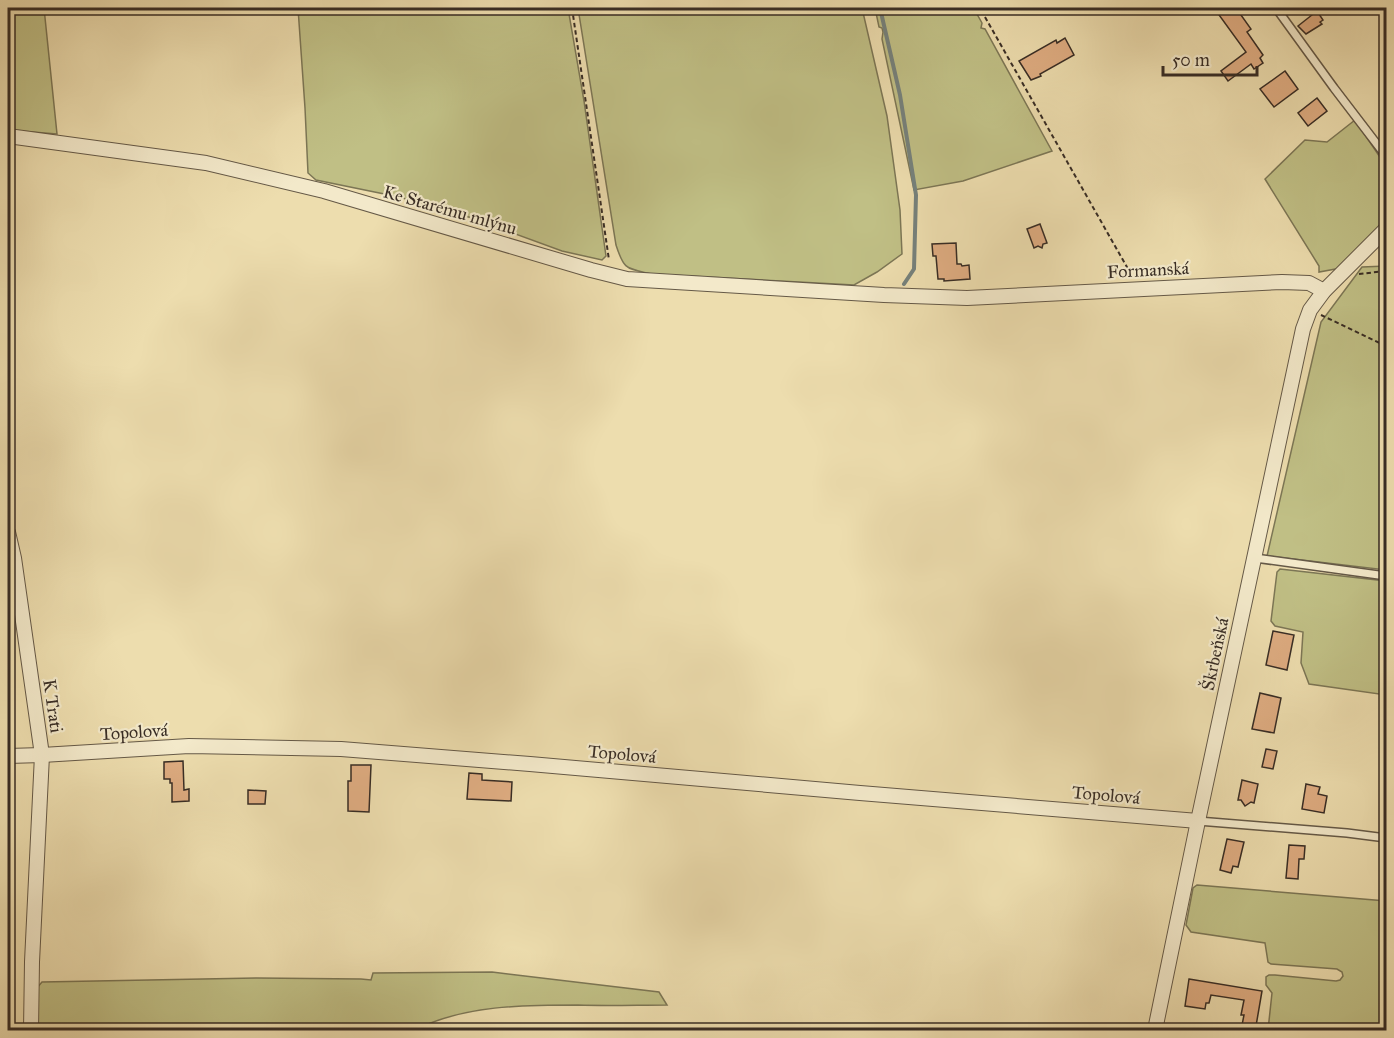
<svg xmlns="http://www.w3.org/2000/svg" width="1394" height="1038" font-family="'IM FELL Great Primer',serif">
	<rect width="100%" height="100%" fill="#edddae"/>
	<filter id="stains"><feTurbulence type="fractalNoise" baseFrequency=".00333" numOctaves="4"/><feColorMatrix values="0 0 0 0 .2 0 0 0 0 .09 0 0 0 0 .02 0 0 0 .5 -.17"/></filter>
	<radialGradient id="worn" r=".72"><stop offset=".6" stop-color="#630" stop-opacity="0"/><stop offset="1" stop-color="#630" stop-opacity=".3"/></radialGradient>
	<g fill="#c0bf85" stroke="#7c7655" stroke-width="1.5">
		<path d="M 8,8 L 44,8 L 57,134 L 8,130 Z"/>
		<path d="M 298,8 L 568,8 L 584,101 L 606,256 L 602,260 L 562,251 L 472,218 L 399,197 L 316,180 L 308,173 L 305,108 Z"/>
		<path d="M 578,8 L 862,8 L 887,116 L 900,210 L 902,254 L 877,272 L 854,285 L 651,274 C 626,268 624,270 616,245 Z"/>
		<path d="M 875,8 L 991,8 L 977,14 L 982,23 L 981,28 L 985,29 L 1052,151 L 963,181 L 914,190 L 882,39 L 883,32 L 882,28 L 879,27 Z"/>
		<path d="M 1355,120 L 1386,166 L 1386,220 L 1376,232 L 1341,268 L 1319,272 L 1319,266 L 1265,179 L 1305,140 L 1327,142 Z"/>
		<path d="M 1386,266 L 1386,570 L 1267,556 L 1321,322 L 1362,267 Z"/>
		<path d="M 1280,569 L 1386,581 L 1386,695 L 1309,684 L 1301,663 L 1303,632 L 1275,626 L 1271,621 L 1277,572 Z"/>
		<path d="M 1197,885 L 1386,901 L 1386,1030 L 1268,1030 L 1272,993 L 1266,985 L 1266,977 L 1269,975 L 1275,975 L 1336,981 L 1340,980 L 1343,976 L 1342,972 L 1337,969 L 1271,964 L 1268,962 L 1265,943 L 1191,932 L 1186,925 L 1193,888 Z"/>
		<path d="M 492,972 L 659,992 L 667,1005 C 637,1005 608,1006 578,1005 C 524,1005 464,1005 415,1030 L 36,1030 L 36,989 L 42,982 L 257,978 L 361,979 L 371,980 L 373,973 Z"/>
	</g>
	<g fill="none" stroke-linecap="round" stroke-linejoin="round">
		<path stroke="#75817c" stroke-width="4" d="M 880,8 L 900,95 L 916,195 L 914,269 L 904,284"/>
	</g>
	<g fill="#deac81" stroke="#382d25" stroke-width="1.5">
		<path d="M 1214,8 L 1236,8 L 1251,29 L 1247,32 L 1263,55 L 1260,58 L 1263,63 L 1254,69 L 1251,64 L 1228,81 L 1221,71 L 1246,52 Z"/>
		<path d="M 1317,11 L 1323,20 L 1320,22 L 1322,24 L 1306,34 L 1298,26 Z"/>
		<path d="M 1065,38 L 1074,55 L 1040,74 L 1041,76 L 1031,80 L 1019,61 L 1056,40 L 1057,43 Z"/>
		<path d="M 1285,71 L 1298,89 L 1274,107 L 1260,89 Z"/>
		<path d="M 1317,98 L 1327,111 L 1308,126 L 1298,113 Z"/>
		<path d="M 1040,224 L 1047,243 L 1043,244 L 1042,248 L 1038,246 L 1034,248 L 1027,229 Z"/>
		<path d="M 956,243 L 957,264 L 961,264 L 962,266 L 969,265 L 970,279 L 944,281 L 944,279 L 938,279 L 936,256 L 933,256 L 932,244 Z"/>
		<path d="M 1273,631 L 1294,635 L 1287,670 L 1266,665 Z"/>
		<path d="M 1260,693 L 1281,698 L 1274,733 L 1252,729 Z"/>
		<path d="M 1266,749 L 1277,751 L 1273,769 L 1262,767 Z"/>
		<path d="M 183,761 L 184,790 L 189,789 L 189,801 L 172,802 L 172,783 L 170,783 L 170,779 L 164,779 L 164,762 Z"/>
		<path d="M 351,765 L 371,765 L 369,812 L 348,811 L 348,781 L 351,781 Z"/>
		<path d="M 469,773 L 482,774 L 482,780 L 512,782 L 511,801 L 467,799 Z"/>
		<path d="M 1242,780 L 1258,784 L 1254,803 L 1251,802 L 1245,806 L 1241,800 L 1238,800 Z"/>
		<path d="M 1306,784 L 1320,787 L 1318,794 L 1327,796 L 1324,813 L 1302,809 Z"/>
		<path d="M 248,790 L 266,791 L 265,804 L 248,804 Z"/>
		<path d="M 1227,839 L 1244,842 L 1238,867 L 1233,866 L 1231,873 L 1220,870 Z"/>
		<path d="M 1289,845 L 1305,846 L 1304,859 L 1299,859 L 1298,879 L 1286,878 Z"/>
		<path d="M 1189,979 L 1262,991 L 1256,1026 L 1242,1025 L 1244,1015 L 1241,1015 L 1244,1000 L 1211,995 L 1209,1003 L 1206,1003 L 1205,1009 L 1185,1006 Z"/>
	</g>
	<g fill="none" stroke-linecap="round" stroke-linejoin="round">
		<defs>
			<g id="service">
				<path d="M 1276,8 L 1334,88 L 1386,156"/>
				<path d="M 1255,558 L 1386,576"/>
				<path d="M 1198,821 L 1347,833 L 1386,838"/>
			</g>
			<g id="minor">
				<path d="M 8,136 L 206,163 L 324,191 L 591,270 L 627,279 L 884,295 L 967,298 L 1282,282 L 1309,283 L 1324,291"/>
				<path d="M 8,532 L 14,558 L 42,755 L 32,962 L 31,1030"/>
				<path d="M 8,756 L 42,755 L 189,746 L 341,749 L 530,764 L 860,793 L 1198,821"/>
				<path d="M 1155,1030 L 1198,821 L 1303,329 L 1310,310 L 1324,291 L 1386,229"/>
			</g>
		</defs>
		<use href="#service" stroke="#655947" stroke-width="10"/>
		<use href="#minor" stroke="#655947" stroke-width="16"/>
		<g stroke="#382d25" stroke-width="2" stroke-dasharray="4.5 3" stroke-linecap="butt">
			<path d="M 572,8 L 609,260"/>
			<path d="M 985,17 L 1132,276"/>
			<path d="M 1359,274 L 1386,271"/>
			<path d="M 1321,315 L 1386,346"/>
		</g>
		<use href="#service" stroke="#f3e9ca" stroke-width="7"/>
		<use href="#minor" stroke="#f3e9ca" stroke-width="14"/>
	</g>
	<g text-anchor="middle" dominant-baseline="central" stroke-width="4.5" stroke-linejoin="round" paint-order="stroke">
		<g font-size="18" fill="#382d25" stroke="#f3e9ca">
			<text transform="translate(450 210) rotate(16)">Ke Starému mlýnu</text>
			<text transform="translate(1148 270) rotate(-3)">Formanská</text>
			<text transform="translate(1215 654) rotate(-78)">Škrbeňská</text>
			<text transform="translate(53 706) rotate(82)">K Trati</text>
			<text transform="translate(134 732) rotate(-4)">Topolová</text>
			<text transform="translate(622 754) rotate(5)">Topolová</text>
			<text transform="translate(1106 795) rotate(5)">Topolová</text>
		</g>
	</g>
	<rect width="1394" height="1038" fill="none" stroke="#edddae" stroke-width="30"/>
	<rect x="9" y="9" width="1376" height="1020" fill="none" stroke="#382d25" stroke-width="3"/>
	<rect x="15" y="15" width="1364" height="1008" fill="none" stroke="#382d25" stroke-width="1.5"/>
	<path d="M1163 66v9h94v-9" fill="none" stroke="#382d25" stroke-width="3"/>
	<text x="1172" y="66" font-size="18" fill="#382d25" stroke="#f3e9ca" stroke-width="4.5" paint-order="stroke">50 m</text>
	<rect width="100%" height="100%" filter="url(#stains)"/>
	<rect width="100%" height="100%" fill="url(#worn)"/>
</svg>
